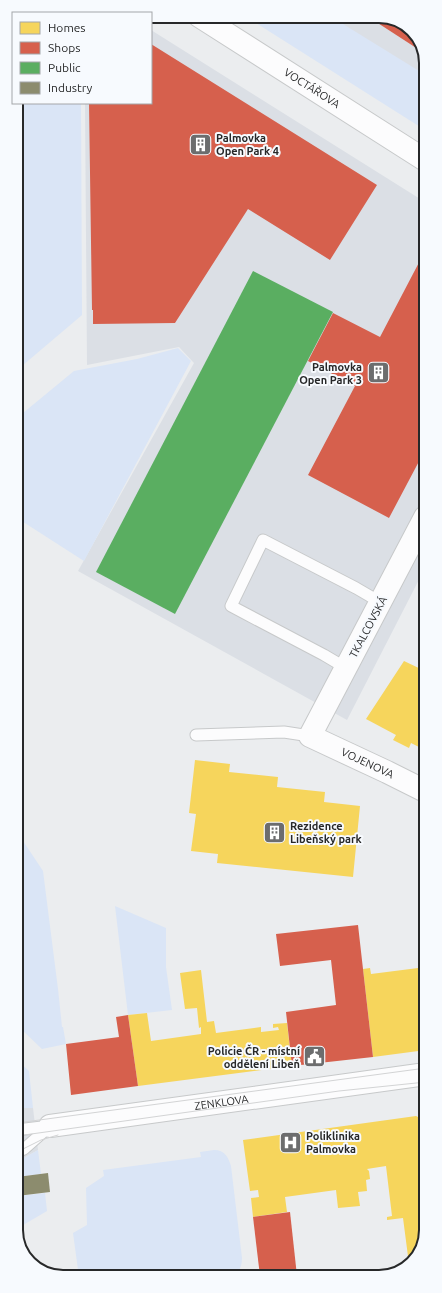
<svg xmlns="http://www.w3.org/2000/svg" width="442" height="1293" font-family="Ubuntu,sans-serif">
	<rect width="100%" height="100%" fill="#ebedef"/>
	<g fill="#dbdfe5">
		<path d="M 304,16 L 383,16 L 410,27 L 424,51 L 425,98 Z"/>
		<path d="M 151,30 L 425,202 L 425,568 L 347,720 L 78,571 L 194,363 L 179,347 L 87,365 L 85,103 L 151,103 Z"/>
		<path d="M 17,1108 L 33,1108 L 38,1150 L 17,1162 Z"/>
	</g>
	<g fill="#dae5f6">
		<path d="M 245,16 L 330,16 L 424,74 L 425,130 Z"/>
		<path d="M 16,103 L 81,103 L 82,315 L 16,371 Z"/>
		<path d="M 178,348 L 191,361 L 84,561 L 17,518 L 17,418 L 74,371 L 137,359 Z"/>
		<path d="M 17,832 L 43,871 L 58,989 L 62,1027 L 63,1027 L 66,1044 L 42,1049 L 17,1025 Z"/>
		<path d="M 115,906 L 166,928 L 166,967 L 172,1010 L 128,1015 Z"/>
		<path d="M 17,1060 L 29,1071 L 33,1108 L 17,1108 Z"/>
		<path d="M 38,1150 L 41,1174 L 17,1177 L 17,1162 Z"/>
		<path d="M 214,1150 C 225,1150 228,1157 231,1166 L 242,1258 C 242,1266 240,1272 232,1276 L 188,1276 L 187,1271 L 144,1277 L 79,1277 L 73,1233 L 87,1225 L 86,1188 L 104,1176 L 103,1170 L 201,1157 L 200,1152 Z"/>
		<path d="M 45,1193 L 47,1211 L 18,1228 L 17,1196 Z"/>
	</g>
	<g fill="#f6d55c">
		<path d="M 404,661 L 425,671 L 425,750 L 411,743 L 409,748 L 393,740 L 396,735 L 366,719 Z"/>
		<path d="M 195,760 L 230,764 L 229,772 L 278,777 L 277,787 L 325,792 L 324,802 L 360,806 L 353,877 L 217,863 L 218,854 L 191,851 L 196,814 L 189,813 Z"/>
		<path d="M 426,891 L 426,935 L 425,935 L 420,892 Z"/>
		<path d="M 426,967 L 426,1050 L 373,1057 L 363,969 L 370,968 L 371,974 Z"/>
		<path d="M 201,970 L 207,1022 L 214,1021 L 216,1033 L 261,1027 L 261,1032 L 279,1030 L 278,1027 L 273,1028 L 273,1024 L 287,1023 L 292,1066 L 138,1086 L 128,1015 L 147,1013 L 151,1041 L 201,1034 L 201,1027 L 199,1028 L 197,1008 L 185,1009 L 180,973 Z"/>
		<path d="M 416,1116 L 418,1117 L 426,1195 L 426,1231 L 416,1259 L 409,1264 L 403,1218 L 387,1220 L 387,1217 L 392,1216 L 386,1166 L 367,1169 L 369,1171 L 370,1179 L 366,1180 L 367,1191 L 358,1192 L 360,1206 L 338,1208 L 336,1190 L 285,1197 L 287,1212 L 253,1217 L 251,1198 L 259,1197 L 258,1190 L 250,1191 L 243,1140 Z"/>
	</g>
	<g fill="#d6604d">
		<path d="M 367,16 L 383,16 L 410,27 L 424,53 Z"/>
		<path d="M 151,44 L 377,185 L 330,260 L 248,209 L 175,323 L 93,324 L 93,310 L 92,310 L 89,103 L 151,103 Z"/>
		<path d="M 425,251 L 425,450 L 389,518 L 308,475 L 355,386 L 308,361 L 333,313 L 380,337 Z"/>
		<path d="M 358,925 L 373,1057 L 292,1066 L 286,1012 L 336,1005 L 331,960 L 280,966 L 276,934 Z"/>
		<path d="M 128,1015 L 138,1086 L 71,1095 L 66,1044 L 119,1037 L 116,1017 Z"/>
		<path d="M 290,1212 L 297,1276 L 260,1276 L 253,1217 Z"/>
	</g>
	<path fill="#5aae61" d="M 253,271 L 333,312 L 175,614 L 96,572 Z"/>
	<path fill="#8c8c6e" d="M 48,1173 L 50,1192 L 17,1196 L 17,1177 Z"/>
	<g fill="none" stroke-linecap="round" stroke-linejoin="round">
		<defs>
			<g id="service">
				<path d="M 346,668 L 324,655 L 231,606 L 263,540 L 356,588 L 380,602"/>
				<path d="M 196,735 L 284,732 L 310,736"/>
				<path d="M 17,1130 L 50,1126"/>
				<path d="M 17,1152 L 24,1149 L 50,1126"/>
			</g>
			<g id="minor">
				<path id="s1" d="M 425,517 L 310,736 L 387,772 L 425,791"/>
				<path id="s2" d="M 50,1126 L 426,1074"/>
			</g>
			<g id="secondary">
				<path id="s3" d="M 199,16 L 425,160"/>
			</g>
		</defs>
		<use href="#service" stroke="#c7c9ca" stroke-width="13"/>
		<use href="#minor" stroke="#c7c9ca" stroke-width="24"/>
		<use href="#secondary" stroke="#c7c9ca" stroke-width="24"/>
		<use href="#service" stroke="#fcfcfd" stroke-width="11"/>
		<use href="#minor" stroke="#fcfcfd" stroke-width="22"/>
		<use href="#secondary" stroke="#fcfcfd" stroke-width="22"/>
		<g stroke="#d3d4d5" stroke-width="1">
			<path d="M 17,1123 L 426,1068"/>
			<path d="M 17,1136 L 339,1091 L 426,1082"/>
			<path d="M 17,1152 L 41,1140 L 58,1135"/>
		</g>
	</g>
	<defs>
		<symbol id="building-square" viewBox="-11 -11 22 22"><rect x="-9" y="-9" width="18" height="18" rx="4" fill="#6c6d6e" stroke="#f7fafe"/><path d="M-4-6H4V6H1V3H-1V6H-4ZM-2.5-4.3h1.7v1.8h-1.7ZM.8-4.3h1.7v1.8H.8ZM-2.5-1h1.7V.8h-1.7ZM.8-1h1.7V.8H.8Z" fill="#fff"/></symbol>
		<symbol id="civic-square" viewBox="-11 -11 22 22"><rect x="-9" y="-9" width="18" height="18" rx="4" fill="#6c6d6e" stroke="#f7fafe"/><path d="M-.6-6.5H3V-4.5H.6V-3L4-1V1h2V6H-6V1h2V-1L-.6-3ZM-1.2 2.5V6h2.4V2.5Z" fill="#fff"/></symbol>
		<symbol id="hospital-square" viewBox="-11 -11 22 22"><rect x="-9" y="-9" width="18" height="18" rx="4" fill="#6c6d6e" stroke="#f7fafe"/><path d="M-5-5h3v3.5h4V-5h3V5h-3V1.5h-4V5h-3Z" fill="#fff"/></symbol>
	</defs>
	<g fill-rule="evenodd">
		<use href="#building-square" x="188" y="132" width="25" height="25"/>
		<use href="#building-square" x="366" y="360" width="25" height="25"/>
		<use href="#building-square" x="262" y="820" width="25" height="25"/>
		<use href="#civic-square" x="302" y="1044" width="25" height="25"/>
		<use href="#hospital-square" x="278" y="1130" width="25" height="25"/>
	</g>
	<g text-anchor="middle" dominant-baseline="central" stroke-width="4" stroke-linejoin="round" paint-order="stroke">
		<g font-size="11" fill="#272829" stroke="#f7fafe">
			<text stroke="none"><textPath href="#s3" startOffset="134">VOCTÁŘOVA</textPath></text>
			<text transform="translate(368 627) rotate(-62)">TKALCOVSKÁ</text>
			<text stroke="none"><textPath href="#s1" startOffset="311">VOJENOVA</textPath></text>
			<text stroke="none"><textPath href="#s2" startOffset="173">ZENKLOVA</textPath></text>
		</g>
		<g font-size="11" font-weight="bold" fill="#272829" stroke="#f7fafe" text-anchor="start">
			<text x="216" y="138">Palmovka<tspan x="216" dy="13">Open Park 4</tspan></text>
			<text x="362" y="367" text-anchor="end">Palmovka<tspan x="362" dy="13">Open Park 3</tspan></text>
			<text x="290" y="826">Rezidence<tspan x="290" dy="13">Libeňský park</tspan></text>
			<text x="300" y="1051" text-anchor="end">Policie ČR - místní<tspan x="300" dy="13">oddělení Libeň</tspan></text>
			<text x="306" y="1136">Poliklinika<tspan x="306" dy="13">Palmovka</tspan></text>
		</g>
	</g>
	<path d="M0 0H442V1293H0ZM63 23H379A40 40 0 0 1 419 63V1230A40 40 0 0 1 379 1270H63A40 40 0 0 1 23 1230V63A40 40 0 0 1 63 23Z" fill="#f7fafe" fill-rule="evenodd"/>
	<path fill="none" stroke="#272829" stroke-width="2" d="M63 23H379A40 40 0 0 1 419 63V1230A40 40 0 0 1 379 1270H63A40 40 0 0 1 23 1230V63A40 40 0 0 1 63 23Z"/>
	<rect x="12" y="12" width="140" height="92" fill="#f7fafe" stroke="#a4a6a9"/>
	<rect x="20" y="22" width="20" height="12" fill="#f6d55c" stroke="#a4a6a9"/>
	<text x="48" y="32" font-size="12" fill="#272829">Homes</text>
	<rect x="20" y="42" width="20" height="12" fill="#d6604d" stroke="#a4a6a9"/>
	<text x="48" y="52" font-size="12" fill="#272829">Shops</text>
	<rect x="20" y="62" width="20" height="12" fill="#5aae61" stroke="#a4a6a9"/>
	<text x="48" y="72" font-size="12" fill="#272829">Public</text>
	<rect x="20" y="82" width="20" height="12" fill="#8c8c6e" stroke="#a4a6a9"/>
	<text x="48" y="92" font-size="12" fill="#272829">Industry</text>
</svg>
